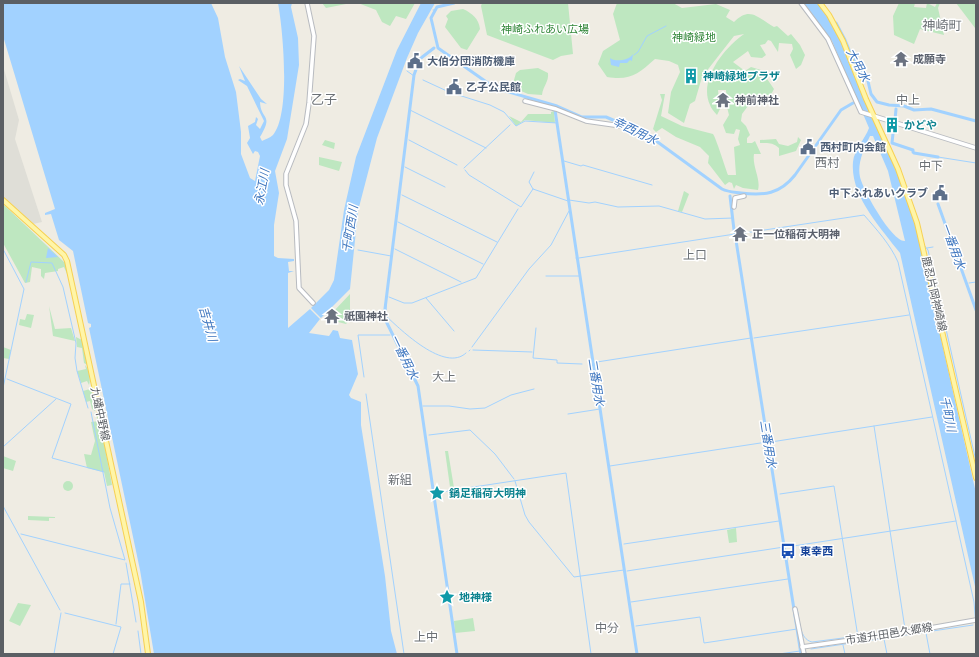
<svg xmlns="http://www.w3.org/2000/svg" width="979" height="657" font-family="'DejaVu Sans','Noto Sans JP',sans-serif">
	<rect width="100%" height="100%" fill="#efece3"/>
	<path fill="#dfded7" d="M 3,66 L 19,120 L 15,139 L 42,222 L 33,224 L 3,197 Z"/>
	<g fill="#bee7c0">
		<path d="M 322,3 L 351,3 L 326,8 Z"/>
		<path d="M 358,3 L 415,3 L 406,19 L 396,16 L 390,26 L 382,22 L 376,10 Z"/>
		<path d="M 482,3 L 568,3 L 573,54 L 561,56 L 553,60 L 487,35 L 481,6 Z"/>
		<path d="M 617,3 L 673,3 L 682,8 L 716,4 L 730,10 L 726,17 L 734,22 C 750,6 757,17 774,27 L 777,26 L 788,36 L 791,34 L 800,45 L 805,55 L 801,65 L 796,69 L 790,55 L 793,49 L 792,44 L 779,43 L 778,52 L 771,41 L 768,40 L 765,44 L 760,45 L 766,55 L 762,58 L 751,57 L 748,51 L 733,62 L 745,71 L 751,67 L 761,70 L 774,89 L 766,104 L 748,106 L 742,114 L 741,121 L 746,126 L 750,135 L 747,138 L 747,143 L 752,143 L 755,141 L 761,154 L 754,154 C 752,166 761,179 758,190 L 743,188 L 736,185 L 734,189 L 732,183 L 729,182 L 725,185 L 708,163 L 709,156 L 700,147 L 676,137 L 662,128 L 656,132 L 653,129 L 662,100 L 660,94 L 665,94 L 661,116 L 682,126 L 713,134 C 716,138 725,167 728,175 L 736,175 L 734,147 L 740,145 L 738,139 L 740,130 L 736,129 L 734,134 L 726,133 L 723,125 L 729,115 L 727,107 L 726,90 L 718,90 L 720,109 L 717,115 C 714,112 711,108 710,105 C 698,80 725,47 744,34 L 734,36 L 702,77 L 695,101 L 690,104 L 684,123 L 668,113 L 671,92 L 680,72 L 678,65 L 669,61 L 655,59 C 638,74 630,81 607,77 L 598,64 L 603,51 L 620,40 L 613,14 Z"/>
		<path d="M 899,3 L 915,3 L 914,7 L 926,8 L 927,3 L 935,7 L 937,3 L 940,3 L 938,8 L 944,35 L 920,29 L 914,44 L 894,35 L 893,16 Z"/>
		<path d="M 956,3 L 976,3 L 976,47 L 975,28 Z"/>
		<path d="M 463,9 C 472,13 479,19 480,29 L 467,50 L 461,48 L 445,27 L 448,19 L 446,16 L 451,11 Z"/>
		<path d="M 538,68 L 548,73 C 549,82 543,86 542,95 L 528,94 L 512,87 L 516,73 L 520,70 Z"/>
		<path d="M 554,111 L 555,123 L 525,120 L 516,126 L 509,116 L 521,122 L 528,114 L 551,114 L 551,112 Z"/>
		<path d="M 798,137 L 801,140 L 796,151 L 779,156 L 779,148 C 772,142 768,143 760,143 L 760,140 L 776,139 L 779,144 L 788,146 L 797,142 Z"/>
		<path d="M 325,140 L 335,143 L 334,149 L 322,145 Z"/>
		<path d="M 319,157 L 342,162 L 339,171 L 319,165 Z"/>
		<path d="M 684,191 L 689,194 L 682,212 L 678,211 Z"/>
		<path d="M 3,204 L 64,262 L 65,260 L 71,283 L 64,267 L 58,269 L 58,271 L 45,273 L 44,279 L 41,276 L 41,269 L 32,267 L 30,282 L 25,283 L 3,243 Z"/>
		<path d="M 350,294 L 350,319 L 346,324 L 338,322 L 334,319 L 337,316 L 333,312 Z"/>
		<path d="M 49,306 L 55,329 L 71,328 L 75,341 L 53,336 Z"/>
		<path d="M 27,314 L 34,315 L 31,328 L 19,325 L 20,319 L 25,320 Z"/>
		<path d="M 76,337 L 82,340 L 89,366 L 84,363 L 82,348 L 77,347 Z"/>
		<path d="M 3,347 L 11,350 L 9,359 L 3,358 Z"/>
		<path d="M 85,365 C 89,369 91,380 89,385 L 87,381 L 81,383 L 77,371 L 86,369 Z"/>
		<path d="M 92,382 L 92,390 L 90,391 L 92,392 L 96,406 L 95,411 L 92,409 L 90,401 L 86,402 L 83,391 L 90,389 Z"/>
		<path d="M 94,413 L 99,415 L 112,485 L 107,486 L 104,472 L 87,468 L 84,454 L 91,455 L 95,441 L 91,422 L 99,421 Z"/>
		<path d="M 445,451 L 448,451 L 454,488 L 450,487 Z"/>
		<path d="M 3,456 L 16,461 L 13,471 L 3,468 Z"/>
		<circle cx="68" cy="486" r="5"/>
		<path d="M 28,516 L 55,517 L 55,518 L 49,518 L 49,521 L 28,520 Z"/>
		<path d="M 736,528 L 737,542 L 729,543 L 727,530 Z"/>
		<path d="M 18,603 L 31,605 L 20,626 L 9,621 Z"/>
		<path d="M 473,618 L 475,631 L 455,633 L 454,621 Z"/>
	</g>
	<g fill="#a2d2ff" fill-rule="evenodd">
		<path d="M 3,3 L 211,3 L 218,18 L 225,57 L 236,92 L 241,132 L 241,154 L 250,178 L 255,181 L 260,156 L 258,152 L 255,151 L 253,154 L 247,143 L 250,138 L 248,126 L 255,122 L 256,117 L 258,119 L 256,125 L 260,129 L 264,121 L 247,86 L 238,80 L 240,79 L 245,81 L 239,66 L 261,99 L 267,104 L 260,102 C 261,121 274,113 260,137 L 262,141 C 265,139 270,138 273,135 C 291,114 283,30 278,3 L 292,3 L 291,7 L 298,38 L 299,65 L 287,139 L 275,171 L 279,193 L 274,225 L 274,256 L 278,258 L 294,259 L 294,261 L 288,262 L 289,271 L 294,271 L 288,273 L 288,328 L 310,309 L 320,319 L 309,333 L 329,336 L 333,330 L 338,331 L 340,338 L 352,340 L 358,374 L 349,395 L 351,398 L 361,402 L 361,425 L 385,576 L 391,631 L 397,654 L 154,654 L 140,570 L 89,328 L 91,327 L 91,324 L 88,323 L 73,251 L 59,240 L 51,214 L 45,215 L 45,213 L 55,209 L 3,36 Z"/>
		<path d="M 421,3 L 435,3 L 418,33 L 407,58 L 377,138 L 358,211 L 350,289 L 321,318 L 311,308 L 329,290 L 334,280 L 344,210 L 356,157 L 397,50 Z"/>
		<path d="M 804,3 L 818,3 L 827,14 L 841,40 L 892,157 L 915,224 L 976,493 L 976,591 L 900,253 C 881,228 850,196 853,162 C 854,150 865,139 869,128 L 832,41 ZM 870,136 L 873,136 L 888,171 L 905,241 C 892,242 863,190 860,177 C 857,164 864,148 870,136 Z"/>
		<path d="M 633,54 L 632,61 L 630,60 L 627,63 L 620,63 L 619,67 L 611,65 L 610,58 C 614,62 629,61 633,54 Z"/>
		<path d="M 48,248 L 58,257 L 46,258 Z"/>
	</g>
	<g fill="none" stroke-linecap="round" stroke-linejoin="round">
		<g stroke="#a2d2ff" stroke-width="1">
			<path d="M 433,10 L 434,10"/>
			<path d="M 634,55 L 638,52 L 647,36 L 666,26"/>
			<path d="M 407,71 L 414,76"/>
			<path d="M 423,80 L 449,92 L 490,105 L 504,112 L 516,126 L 525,121 L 557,123"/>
			<path d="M 410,110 L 486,148"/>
			<path d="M 409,140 L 457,165"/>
			<path d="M 938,157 L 976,163"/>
			<path d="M 564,161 L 581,166 L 583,165 L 652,185"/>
			<path d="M 405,167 L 445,187"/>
			<path d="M 464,168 L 510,125"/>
			<path d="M 465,170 L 469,175 L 521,207 L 533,189"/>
			<path d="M 534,172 L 529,182 L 533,189 L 568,201"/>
			<path d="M 402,195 L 497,242"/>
			<path d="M 569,200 L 589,203 L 595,202 L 618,207 L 659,206 L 705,219 L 733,218"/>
			<path d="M 398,222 L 483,264"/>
			<path d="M 738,234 L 864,215 C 877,230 890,244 898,262 L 956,521 L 974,602 L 976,626"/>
			<path d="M 922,236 L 924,245 L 928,250 L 976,461"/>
			<path d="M 927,248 L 933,247"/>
			<path d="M 3,249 L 24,289 L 3,388"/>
			<path d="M 395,249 L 461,282"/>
			<path d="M 358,250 L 391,256"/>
			<path d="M 576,258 L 577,258"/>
			<path d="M 579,258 L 735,234"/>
			<path d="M 546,276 L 579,276"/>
			<path d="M 26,282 L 31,262 L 52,263 L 63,287 L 76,343 L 75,358 L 77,371 L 88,408"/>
			<path d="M 966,283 L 967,283"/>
			<path d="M 969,283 L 976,282"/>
			<path d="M 389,297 L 404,303 L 412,303 L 476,278 L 518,209"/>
			<path d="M 426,298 L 454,331"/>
			<path d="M 386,300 L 386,316 C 401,330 445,373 466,353"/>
			<path d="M 536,328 L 533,358 L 557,360 L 557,363 L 582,364"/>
			<path d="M 754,338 L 909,315"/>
			<path d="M 472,347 L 529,269 L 551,245 L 569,211"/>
			<path d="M 473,350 L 532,352"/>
			<path d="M 469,351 L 470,350"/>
			<path d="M 597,362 L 751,338"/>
			<path d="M 364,377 L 358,335 L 390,335"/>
			<path d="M 7,379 L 71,404 L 52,458 L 104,472"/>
			<path d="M 366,394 L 404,654"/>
			<path d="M 423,406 L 449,406 L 470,409 L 485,408 L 511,395 L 534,389"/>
			<path d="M 568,414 L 600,409"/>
			<path d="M 874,426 L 905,629"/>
			<path d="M 429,435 L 470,430 L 495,454 L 514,479"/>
			<path d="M 771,442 L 932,417"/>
			<path d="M 3,447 L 56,399"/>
			<path d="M 610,466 L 767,442"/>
			<path d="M 515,481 L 525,515 L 529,522 L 574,577 L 624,570"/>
			<path d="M 434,493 L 566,473 L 591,654"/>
			<path d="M 780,494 L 834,486 L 858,637"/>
			<path d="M 3,506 L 60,610"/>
			<path d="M 21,534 L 125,560 L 110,508 L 91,412"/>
			<path d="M 624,544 L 779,521"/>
			<path d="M 787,547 L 956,521"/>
			<path d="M 126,563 L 136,622"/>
			<path d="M 624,571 L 625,571"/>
			<path d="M 627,571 L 784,547"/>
			<path d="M 631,602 L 788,579"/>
			<path d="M 797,609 C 800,620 799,639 812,642 L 905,630"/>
			<path d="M 65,613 L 121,627 L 113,654"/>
			<path d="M 116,624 L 121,584 L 130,584"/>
			<path d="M 636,626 L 700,617 L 704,643 L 797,629"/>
			<path d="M 138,631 L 141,654"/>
			<path d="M 926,633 L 930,654"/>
			<path d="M 884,639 L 887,654"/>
			<path d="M 843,645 L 845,654"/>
			<path d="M 811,649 L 973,625"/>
			<path d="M 54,654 L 61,613"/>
			<path d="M 779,654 L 800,651"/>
		</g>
		<g stroke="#a2d2ff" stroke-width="3">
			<path d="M 454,3 L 437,7 L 431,18 L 438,48 L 495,88 L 557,106 L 582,117 L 606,117 L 648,135 L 722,189 C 728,192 734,192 741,193 C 764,196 780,194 795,175 L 841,110 L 853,103"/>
			<path d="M 836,23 L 845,40 L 852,57 L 867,77 L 871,94 L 877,102 L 889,105 L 904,106 L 914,110 L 931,109 L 976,121"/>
			<path d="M 421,58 L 434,48"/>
			<path d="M 419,61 L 414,75 L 384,317 L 418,386 L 457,654"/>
			<path d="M 555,110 L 637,654"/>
			<path d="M 895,120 L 896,109"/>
			<path d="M 894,124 L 892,143 L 913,150 L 913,152"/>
			<path d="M 914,153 L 938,157"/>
			<path d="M 730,196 L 734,230"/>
			<path d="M 938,204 L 976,310"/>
			<path d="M 735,234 L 801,654"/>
		</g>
		<defs>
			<g id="minor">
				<path d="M 307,3 L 314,36 L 309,103 L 306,124 L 286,174 L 286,185 L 296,221 L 299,288 L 313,303"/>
				<path d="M 801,3 L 828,39 L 861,112 L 976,148"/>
				<path d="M 525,101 L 556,109 L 586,121 L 621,126"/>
				<path d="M 734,207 L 735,198 L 744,196"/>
				<path d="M 795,609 L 804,654"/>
				<path d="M 802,647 L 907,632 L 976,620"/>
			</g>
			<g id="major">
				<path d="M 820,3 L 829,15 L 843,41 L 866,99 L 898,169 L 917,223 L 976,478"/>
				<path d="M 3,200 L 64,255 L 67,261 L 141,602 L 148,654"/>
			</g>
		</defs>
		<use href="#minor" stroke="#b8bbc0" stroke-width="5.5"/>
		<use href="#major" stroke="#f7d153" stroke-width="6"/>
		<use href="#minor" stroke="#fff" stroke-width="3.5"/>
		<use href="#major" stroke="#fff5a7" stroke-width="4"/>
	</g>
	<defs>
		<symbol id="temple-bare" viewBox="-9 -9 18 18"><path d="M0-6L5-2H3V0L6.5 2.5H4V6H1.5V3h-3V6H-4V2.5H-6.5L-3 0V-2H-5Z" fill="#6b7280" stroke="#fff" stroke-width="2.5" paint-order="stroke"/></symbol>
		<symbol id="civic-bare" viewBox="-9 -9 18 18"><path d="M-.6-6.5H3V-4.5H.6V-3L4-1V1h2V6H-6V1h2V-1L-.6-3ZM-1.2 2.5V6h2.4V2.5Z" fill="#5c6f8a" stroke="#fff" stroke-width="2.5" paint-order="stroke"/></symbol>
		<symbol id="building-bare" viewBox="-9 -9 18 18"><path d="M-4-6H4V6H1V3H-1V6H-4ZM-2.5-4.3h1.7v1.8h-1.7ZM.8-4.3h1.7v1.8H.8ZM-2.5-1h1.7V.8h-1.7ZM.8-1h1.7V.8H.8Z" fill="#0f9aa8" stroke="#fff" stroke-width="2.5" paint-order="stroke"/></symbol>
		<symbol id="sight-bare" viewBox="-9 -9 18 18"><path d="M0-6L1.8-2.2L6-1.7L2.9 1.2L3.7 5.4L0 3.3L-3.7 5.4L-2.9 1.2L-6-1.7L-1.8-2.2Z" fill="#0f9aa8" stroke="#fff" stroke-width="2.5" paint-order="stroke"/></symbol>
		<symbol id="bus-bare" viewBox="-9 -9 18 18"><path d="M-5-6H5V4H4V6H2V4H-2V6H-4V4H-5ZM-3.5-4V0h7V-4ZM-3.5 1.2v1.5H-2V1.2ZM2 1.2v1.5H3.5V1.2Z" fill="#1a4fb4" stroke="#fff" stroke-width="2.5" paint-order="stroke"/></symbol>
	</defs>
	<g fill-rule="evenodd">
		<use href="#temple-bare" x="890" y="48" width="22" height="22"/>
		<use href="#civic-bare" x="404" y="50" width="22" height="22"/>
		<use href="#building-bare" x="680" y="65" width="22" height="22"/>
		<use href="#civic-bare" x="443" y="76" width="22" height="22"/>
		<use href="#temple-bare" x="712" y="89" width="22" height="22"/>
		<use href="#building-bare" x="881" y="114" width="22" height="22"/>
		<use href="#civic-bare" x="797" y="136" width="22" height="22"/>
		<use href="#civic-bare" x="929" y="182" width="22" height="22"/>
		<use href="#temple-bare" x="729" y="223" width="22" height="22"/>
		<use href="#temple-bare" x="321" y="305" width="22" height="22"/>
		<use href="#sight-bare" x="426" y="482" width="22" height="22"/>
		<use href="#bus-bare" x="777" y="540" width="22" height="22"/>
		<use href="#sight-bare" x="436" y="586" width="22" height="22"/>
	</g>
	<g text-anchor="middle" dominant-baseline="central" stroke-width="3" stroke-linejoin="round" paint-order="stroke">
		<g font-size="11" fill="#318639" stroke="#fff">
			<text x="545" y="29">神崎ふれあい広場</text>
			<text x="694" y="37">神崎緑地</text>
		</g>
		<g font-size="11" font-weight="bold" fill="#5b616d" stroke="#fff" text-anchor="start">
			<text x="913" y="59">成願寺</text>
			<text x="735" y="100">神前神社</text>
			<text x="752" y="234">正一位稲荷大明神</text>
			<text x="344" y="316">祇園神社</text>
		</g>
		<g font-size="11" font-weight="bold" fill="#4e5e75" stroke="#fff" text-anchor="start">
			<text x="427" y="61">大伯分団消防機庫</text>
			<text x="466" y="87">乙子公民館</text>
			<text x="820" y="147">西村町内会館</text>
			<text x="928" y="193" text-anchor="end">中下ふれあいクラブ</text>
		</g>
		<g font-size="11" font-weight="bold" fill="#0d838f" stroke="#fff" text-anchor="start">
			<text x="703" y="76">神崎緑地プラザ</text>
			<text x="904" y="125">かどや</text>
			<text x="449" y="493">鍋足稲荷大明神</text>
			<text x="459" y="597">地神様</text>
		</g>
		<g font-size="11" fill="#5b5f64" stroke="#fff">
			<text transform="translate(934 294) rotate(77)">鹿忍片岡神崎線</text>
			<text transform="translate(100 414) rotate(78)">九蟠中野線</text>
			<text transform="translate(889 634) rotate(-9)">市道升田邑久郷線</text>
		</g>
		<g font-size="11" font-weight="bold" fill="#164399" stroke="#fff" text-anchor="start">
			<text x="800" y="551">東幸西</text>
		</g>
		<g font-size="12" font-style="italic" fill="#3e76bf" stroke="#fff">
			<text transform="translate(858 65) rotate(62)">大用水</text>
			<text transform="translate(635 131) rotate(26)">幸西用水</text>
			<text transform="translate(262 187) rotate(-80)">永江川</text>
			<text transform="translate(350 229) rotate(-81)">千町西川</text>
			<text transform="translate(953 246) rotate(70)">一番用水</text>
			<text transform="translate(208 324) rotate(74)">吉井川</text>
			<text transform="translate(404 357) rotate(64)">一番用水</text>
			<text transform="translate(596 382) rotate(81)">二番用水</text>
			<text transform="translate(948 414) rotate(78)">千町川</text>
			<text transform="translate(768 444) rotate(81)">三番用水</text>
		</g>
		<g font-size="12" fill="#6c7176" stroke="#fff">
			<text x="908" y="100">中上</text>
			<text x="827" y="163">西村</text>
			<text x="931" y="166">中下</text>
			<text x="695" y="255">上口</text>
			<text x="444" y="377">大上</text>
			<text x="400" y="480">新組</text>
			<text x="607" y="628">中分</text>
			<text x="426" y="637">上中</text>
		</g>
		<g font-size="13" fill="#6c7176" stroke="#fff">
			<text x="942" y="25">神崎町</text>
			<text x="324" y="99">乙子</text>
		</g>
	</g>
	<rect width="979" height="657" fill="none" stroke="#5b5f64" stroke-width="8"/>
</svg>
